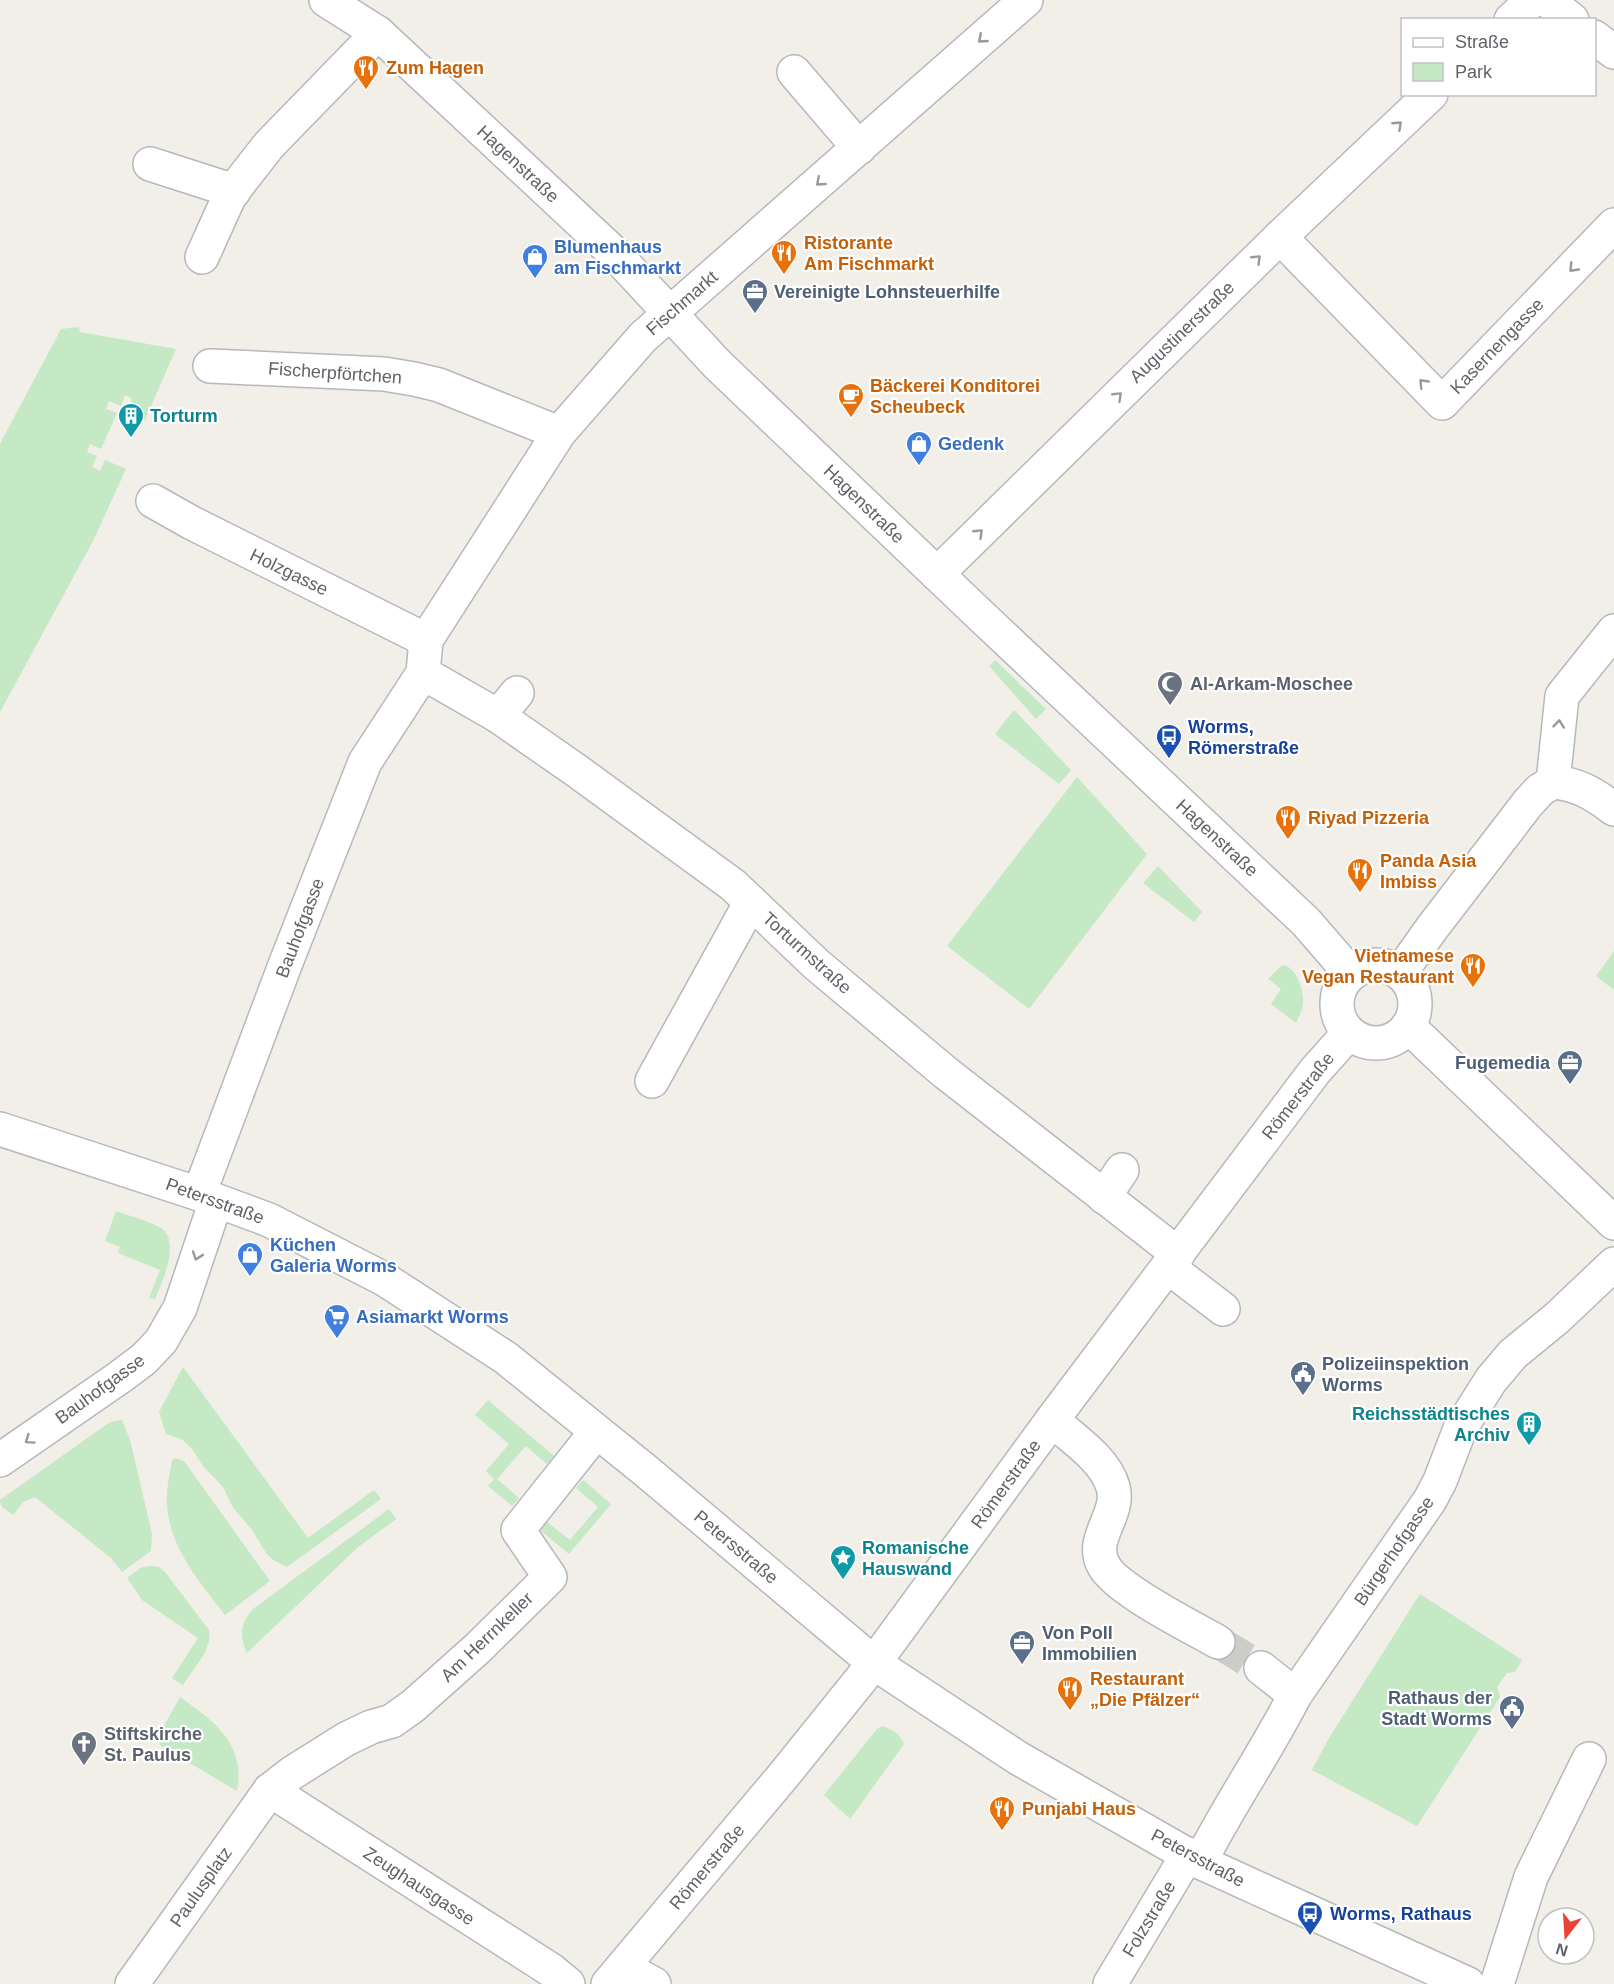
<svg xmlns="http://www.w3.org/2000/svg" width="1614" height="1984" font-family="Arial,sans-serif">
	<rect width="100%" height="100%" fill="#f1efe8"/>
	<g fill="#c5e8c5">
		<path d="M 79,327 L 80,332 L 176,349 L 145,420 L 127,412 L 132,399 L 125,395 L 121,406 L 109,401 L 106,409 L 117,413 L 101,449 L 90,444 L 87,452 L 97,456 L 92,467 L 100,471 L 105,460 L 126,469 L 94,539 L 0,712 L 0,444 L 61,329 Z"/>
		<path d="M 995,660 L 1046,709 L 1036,719 L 989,666 Z"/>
		<path d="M 1014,710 L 1071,770 L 1059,784 L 995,734 Z"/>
		<path d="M 1077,777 L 1147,854 L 1029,1009 L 947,946 Z"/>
		<path d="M 1158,866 L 1202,912 L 1194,922 L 1143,883 Z"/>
		<path d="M 1614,951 L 1614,990 L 1596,976 Z"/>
		<path d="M 1282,965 C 1297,966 1304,991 1303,1004 C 1302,1011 1299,1017 1296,1023 L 1271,1004 L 1281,989 L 1268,979 Z"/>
		<path d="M 116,1211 C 129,1216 148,1220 161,1228 C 181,1241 162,1283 155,1299 L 149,1298 L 160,1270 L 118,1253 L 120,1247 L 105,1241 Z"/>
		<path d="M 183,1367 L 308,1538 L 374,1490 L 381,1499 L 287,1567 L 273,1560 L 266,1553 L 252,1530 L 232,1506 L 223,1487 L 203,1466 L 192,1449 L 183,1440 L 166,1434 L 159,1412 Z"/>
		<path d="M 488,1400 L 554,1456 L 547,1464 L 526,1446 L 497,1479 L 519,1498 L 512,1506 L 488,1486 L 494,1479 L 486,1471 L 509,1444 L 475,1415 Z"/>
		<path d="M 122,1420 L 130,1440 L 152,1534 L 151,1551 L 122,1572 L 111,1558 L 35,1497 L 23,1502 L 13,1515 L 1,1506 L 0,1500 L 110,1422 Z"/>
		<path d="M 175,1458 L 184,1461 L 270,1581 L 225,1615 C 197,1578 164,1542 167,1492 C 168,1482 170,1471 172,1460 Z"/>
		<path d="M 583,1480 L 611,1504 L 569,1554 L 540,1530 L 547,1522 L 570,1540 L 598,1507 L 576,1488 Z"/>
		<path d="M 389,1509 L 396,1519 L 357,1548 L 247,1653 C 239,1635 240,1624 253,1609 Z"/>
		<path d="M 151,1566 L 159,1567 L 165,1572 L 209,1630 C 213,1649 193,1669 183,1685 L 172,1678 L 198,1638 L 142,1600 L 127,1578 L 142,1567 Z"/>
		<path d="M 1420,1594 L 1522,1660 L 1515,1672 L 1507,1673 L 1497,1687 L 1500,1697 L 1417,1826 L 1312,1770 L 1329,1738 Z"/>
		<path d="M 180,1697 C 214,1721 246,1744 237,1791 L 161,1746 L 159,1742 L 160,1733 Z"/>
		<path d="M 882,1726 C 892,1729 900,1734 904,1744 L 850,1819 L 824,1795 L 877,1729 Z"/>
	</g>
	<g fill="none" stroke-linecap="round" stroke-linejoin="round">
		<path stroke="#ccccc8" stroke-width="33" stroke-dasharray="33 16" stroke-linecap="butt" d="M 1218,1642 L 1261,1668"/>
		<defs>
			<g id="minor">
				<path d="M 326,0 L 378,33 L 615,254 L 717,364 L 978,613 L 1306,922 L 1351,974"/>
				<path d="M 1547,0 L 1572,20"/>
				<path d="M 1511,20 L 1532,0"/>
				<path d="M 1594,37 L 1614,52"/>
				<path d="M 794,72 L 859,148"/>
				<path d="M 150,164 L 234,191"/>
				<path d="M 1280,237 L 1442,403 L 1614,225"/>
				<path d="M 202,257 L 230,195 L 269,145 L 378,33"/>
				<path d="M 210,366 L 384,374 L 414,379 L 439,385 L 559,433"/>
				<path d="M 153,501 L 192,523 L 426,640"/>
				<path d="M 937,574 L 1280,237 L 1431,94"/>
				<path d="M 423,673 L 498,716 L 577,771 L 733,885 L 816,964 L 946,1073 L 1178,1254"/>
				<path d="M 498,716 L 517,693"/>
				<path d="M 1553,782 L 1562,696 L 1614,631"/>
				<path d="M 1553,782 C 1578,784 1594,794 1614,809"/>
				<circle cx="1376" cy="1004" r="39"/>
				<path d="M 1400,973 L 1432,928 L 1528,803 L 1540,790 L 1553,782"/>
				<path d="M 1408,1026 L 1614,1223"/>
				<path d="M 652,1081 L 751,902"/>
				<path d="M 0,1129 L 199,1194 L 269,1220 L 384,1279 L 506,1358 L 646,1471 L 874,1663 L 974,1729 L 1018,1758 L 1200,1862 L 1468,1984"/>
				<path d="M 199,1194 L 285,965 L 365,762 L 423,673 L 426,640 L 559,433 L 643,337 L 1026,0"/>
				<path d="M 1104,1197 L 1122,1170"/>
				<path d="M 1168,1267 L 1223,1309"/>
				<path d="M 1052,1420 C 1073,1439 1105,1459 1113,1487 C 1121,1515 1088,1539 1104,1566 C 1117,1590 1192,1627 1218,1642"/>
				<path d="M 0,1460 L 120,1377 L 144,1359 L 161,1341 L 180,1308 L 216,1201"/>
				<path d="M 1261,1668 L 1295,1695"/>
				<path d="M 270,1790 L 551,1970 L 568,1984"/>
				<path d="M 1200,1862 C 1229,1805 1266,1752 1295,1695 L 1430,1500 L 1440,1481 L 1460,1429 L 1491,1380 L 1513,1354 L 1557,1318 L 1614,1264"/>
				<path d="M 623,1967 L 654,1984"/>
				<path d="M 132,1984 L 270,1790 L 292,1773 L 346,1739 L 371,1727 L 392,1721 L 413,1706 L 478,1648 L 550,1577 L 518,1530 L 596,1432"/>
				<path d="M 608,1984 L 783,1776 L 874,1663 L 1052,1420 L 1315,1071 L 1349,1033"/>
				<path d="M 1110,1984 L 1188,1854"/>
				<path d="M 1497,1984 L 1531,1877 L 1589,1759"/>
			</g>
		</defs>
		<use href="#minor" stroke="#b5b8bc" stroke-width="36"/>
		<use href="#minor" stroke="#fff" stroke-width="33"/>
	</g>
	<defs><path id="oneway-chevron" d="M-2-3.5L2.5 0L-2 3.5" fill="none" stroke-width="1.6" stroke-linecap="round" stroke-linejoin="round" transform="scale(1.5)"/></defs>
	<g stroke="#979a9d">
		<use href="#oneway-chevron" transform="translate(982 39) rotate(139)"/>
		<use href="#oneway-chevron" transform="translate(1398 125) rotate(-43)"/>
		<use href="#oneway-chevron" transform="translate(820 182) rotate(139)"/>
		<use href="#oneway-chevron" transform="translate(1257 259) rotate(-44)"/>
		<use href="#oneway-chevron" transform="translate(1573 268) rotate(134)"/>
		<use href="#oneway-chevron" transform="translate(1423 383) rotate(-134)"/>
		<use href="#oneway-chevron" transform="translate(1118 396) rotate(-44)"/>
		<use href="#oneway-chevron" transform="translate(979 533) rotate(-44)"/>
		<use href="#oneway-chevron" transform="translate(1559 724) rotate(-84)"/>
		<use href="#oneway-chevron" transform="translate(197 1256) rotate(109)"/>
		<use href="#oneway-chevron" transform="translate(29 1440) rotate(145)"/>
	</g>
	<defs>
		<symbol id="restaurant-pin" viewBox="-11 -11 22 30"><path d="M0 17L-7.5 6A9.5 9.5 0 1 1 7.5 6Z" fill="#e8710a" stroke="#fff"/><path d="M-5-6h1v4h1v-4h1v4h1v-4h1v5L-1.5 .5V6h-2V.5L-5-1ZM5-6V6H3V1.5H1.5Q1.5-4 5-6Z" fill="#fff"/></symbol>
		<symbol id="shop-pin" viewBox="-11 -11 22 30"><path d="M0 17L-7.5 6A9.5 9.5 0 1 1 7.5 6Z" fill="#3f7fe0" stroke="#fff"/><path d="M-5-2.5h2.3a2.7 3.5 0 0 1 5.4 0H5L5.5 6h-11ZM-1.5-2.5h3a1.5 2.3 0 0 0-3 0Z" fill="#fff"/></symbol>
		<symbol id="office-pin" viewBox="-11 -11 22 30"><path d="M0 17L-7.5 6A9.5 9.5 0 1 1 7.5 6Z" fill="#5c6f8a" stroke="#fff"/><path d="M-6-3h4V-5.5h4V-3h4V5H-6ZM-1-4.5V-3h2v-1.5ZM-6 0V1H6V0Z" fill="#fff"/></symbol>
		<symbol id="cafe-pin" viewBox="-11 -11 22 30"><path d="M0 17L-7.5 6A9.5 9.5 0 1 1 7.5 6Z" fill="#e8710a" stroke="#fff"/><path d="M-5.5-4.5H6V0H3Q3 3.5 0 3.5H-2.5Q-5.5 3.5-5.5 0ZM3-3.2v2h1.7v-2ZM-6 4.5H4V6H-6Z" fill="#fff"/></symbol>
		<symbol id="building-pin" viewBox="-11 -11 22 30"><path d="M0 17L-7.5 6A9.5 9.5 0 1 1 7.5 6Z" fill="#0f9aa8" stroke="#fff"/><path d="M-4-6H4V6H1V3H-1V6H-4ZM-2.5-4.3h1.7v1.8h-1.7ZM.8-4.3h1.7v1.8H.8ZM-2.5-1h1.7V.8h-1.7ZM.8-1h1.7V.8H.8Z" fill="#fff"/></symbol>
		<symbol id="mosque-pin" viewBox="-11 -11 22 30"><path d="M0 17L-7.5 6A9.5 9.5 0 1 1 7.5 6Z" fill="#6b7280" stroke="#fff"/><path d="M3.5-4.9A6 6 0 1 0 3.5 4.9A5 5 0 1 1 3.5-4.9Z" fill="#fff"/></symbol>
		<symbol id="bus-pin" viewBox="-11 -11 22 30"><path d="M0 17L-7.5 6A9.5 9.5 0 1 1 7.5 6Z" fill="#1a4fb4" stroke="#fff"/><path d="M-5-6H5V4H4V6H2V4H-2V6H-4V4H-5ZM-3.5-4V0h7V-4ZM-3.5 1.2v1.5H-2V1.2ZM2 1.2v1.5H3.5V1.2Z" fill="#fff"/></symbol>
		<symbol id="supermarket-pin" viewBox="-11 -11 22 30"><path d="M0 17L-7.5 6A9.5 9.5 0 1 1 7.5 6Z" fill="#3f7fe0" stroke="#fff"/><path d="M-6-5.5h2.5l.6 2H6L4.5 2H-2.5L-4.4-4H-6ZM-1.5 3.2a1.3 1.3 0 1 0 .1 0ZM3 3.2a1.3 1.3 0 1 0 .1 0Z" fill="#fff"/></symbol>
		<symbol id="civic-pin" viewBox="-11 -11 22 30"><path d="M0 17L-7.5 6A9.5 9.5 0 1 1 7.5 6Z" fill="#5c6f8a" stroke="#fff"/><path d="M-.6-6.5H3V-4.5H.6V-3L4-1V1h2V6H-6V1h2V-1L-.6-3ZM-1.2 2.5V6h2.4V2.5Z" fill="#fff"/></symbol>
		<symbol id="sight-pin" viewBox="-11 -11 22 30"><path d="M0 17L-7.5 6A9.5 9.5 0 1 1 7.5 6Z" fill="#0f9aa8" stroke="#fff"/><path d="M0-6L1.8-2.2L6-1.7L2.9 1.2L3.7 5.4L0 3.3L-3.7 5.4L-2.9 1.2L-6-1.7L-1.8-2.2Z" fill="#fff"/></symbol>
		<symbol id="church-pin" viewBox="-11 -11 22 30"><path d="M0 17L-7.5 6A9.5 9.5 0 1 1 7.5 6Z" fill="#6b7280" stroke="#fff"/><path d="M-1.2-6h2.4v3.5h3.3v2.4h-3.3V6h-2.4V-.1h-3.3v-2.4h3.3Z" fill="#fff"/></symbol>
	</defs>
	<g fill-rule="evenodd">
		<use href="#restaurant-pin" x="351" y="53" width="30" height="40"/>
		<use href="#restaurant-pin" x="769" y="238" width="30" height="40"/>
		<use href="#shop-pin" x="520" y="242" width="30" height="40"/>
		<use href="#office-pin" x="740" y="277" width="30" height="40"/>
		<use href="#cafe-pin" x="836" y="381" width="30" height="40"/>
		<use href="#building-pin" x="116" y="401" width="30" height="40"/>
		<use href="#shop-pin" x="904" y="429" width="30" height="40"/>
		<use href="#mosque-pin" x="1155" y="669" width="30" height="40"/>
		<use href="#bus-pin" x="1154" y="722" width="30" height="40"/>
		<use href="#restaurant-pin" x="1273" y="803" width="30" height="40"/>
		<use href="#restaurant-pin" x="1345" y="856" width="30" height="40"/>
		<use href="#restaurant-pin" x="1458" y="951" width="30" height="40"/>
		<use href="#office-pin" x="1555" y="1048" width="30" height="40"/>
		<use href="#shop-pin" x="235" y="1240" width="30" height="40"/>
		<use href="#supermarket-pin" x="322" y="1302" width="30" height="40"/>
		<use href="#civic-pin" x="1288" y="1359" width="30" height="40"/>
		<use href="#building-pin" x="1514" y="1409" width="30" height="40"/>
		<use href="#sight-pin" x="828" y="1543" width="30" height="40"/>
		<use href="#office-pin" x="1007" y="1628" width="30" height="40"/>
		<use href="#restaurant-pin" x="1055" y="1674" width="30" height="40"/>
		<use href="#civic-pin" x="1497" y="1693" width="30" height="40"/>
		<use href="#church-pin" x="69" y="1729" width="30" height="40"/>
		<use href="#restaurant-pin" x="987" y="1794" width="30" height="40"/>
		<use href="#bus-pin" x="1295" y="1899" width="30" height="40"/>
	</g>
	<g text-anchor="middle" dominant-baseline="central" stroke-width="4.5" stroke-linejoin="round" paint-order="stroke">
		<g font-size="18" font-weight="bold" fill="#c56008" stroke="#fff" text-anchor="start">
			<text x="386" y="68">Zum Hagen</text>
			<text x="804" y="243">Ristorante<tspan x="804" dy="21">Am Fischmarkt</tspan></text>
			<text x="870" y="386">Bäckerei Konditorei<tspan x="870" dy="21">Scheubeck</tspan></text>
			<text x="1308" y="818">Riyad Pizzeria</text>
			<text x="1380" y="861">Panda Asia<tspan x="1380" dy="21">Imbiss</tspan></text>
			<text x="1454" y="956" text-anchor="end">Vietnamese<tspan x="1454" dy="21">Vegan Restaurant</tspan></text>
			<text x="1090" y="1679">Restaurant<tspan x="1090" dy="21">„Die Pfälzer“</tspan></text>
			<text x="1022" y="1809">Punjabi Haus</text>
		</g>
		<g font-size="18" fill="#5f6368" stroke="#fff">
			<text transform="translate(518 164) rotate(43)">Hagenstraße</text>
			<text transform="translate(682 303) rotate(-41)">Fischmarkt</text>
			<text transform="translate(1182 332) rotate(-44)">Augustinerstraße</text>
			<text transform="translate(1497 346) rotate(-46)">Kasernengasse</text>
			<text transform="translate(335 373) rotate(4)">Fischerpförtchen</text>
			<text transform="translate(864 504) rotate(44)">Hagenstraße</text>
			<text transform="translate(289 572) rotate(26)">Holzgasse</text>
			<text transform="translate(1217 838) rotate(43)">Hagenstraße</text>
			<text transform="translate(300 928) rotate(-69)">Bauhofgasse</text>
			<text transform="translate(807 953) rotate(42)">Torturmstraße</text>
			<text transform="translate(1298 1096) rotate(-52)">Römerstraße</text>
			<text transform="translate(215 1201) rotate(20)">Petersstraße</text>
			<text transform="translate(100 1389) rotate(-36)">Bauhofgasse</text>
			<text transform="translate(1006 1484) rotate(-54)">Römerstraße</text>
			<text transform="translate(736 1547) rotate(40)">Petersstraße</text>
			<text transform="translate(1394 1551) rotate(-56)">Bürgerhofgasse</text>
			<text transform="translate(487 1637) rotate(-44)">Am Herrnkeller</text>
			<text transform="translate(1198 1858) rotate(28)">Petersstraße</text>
			<text transform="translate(707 1867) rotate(-50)">Römerstraße</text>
			<text transform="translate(419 1886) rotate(33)">Zeughausgasse</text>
			<text transform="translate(201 1887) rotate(-55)">Paulusplatz</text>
			<text transform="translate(1149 1919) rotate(-59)">Folzstraße</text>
		</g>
		<g font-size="18" font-weight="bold" fill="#366cbe" stroke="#fff" text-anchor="start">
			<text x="554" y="247">Blumenhaus<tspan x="554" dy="21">am Fischmarkt</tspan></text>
			<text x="938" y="444">Gedenk</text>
			<text x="270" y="1245">Küchen<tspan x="270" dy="21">Galeria Worms</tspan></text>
			<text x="356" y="1317">Asiamarkt Worms</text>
		</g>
		<g font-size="18" font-weight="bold" fill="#4e5e75" stroke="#fff" text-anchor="start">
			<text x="774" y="292">Vereinigte Lohnsteuerhilfe</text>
			<text x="1550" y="1063" text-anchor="end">Fugemedia</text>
			<text x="1322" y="1364">Polizeiinspektion<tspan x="1322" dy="21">Worms</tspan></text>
			<text x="1042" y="1633">Von Poll<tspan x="1042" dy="21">Immobilien</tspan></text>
			<text x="1492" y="1698" text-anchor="end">Rathaus der<tspan x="1492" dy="21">Stadt Worms</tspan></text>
		</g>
		<g font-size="18" font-weight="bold" fill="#0d838f" stroke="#fff" text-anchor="start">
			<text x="150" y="416">Torturm</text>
			<text x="1510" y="1414" text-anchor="end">Reichsstädtisches<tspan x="1510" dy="21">Archiv</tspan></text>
			<text x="862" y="1548">Romanische<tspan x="862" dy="21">Hauswand</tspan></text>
		</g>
		<g font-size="18" font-weight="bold" fill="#5b616d" stroke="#fff" text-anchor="start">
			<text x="1190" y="684">Al-Arkam-Moschee</text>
			<text x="104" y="1734">Stiftskirche<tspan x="104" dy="21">St. Paulus</tspan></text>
		</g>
		<g font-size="18" font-weight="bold" fill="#164399" stroke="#fff" text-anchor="start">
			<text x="1188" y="727">Worms,<tspan x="1188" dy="21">Römerstraße</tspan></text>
			<text x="1330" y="1914">Worms, Rathaus</text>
		</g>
	</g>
	<rect x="1401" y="18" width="195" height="78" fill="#ffffff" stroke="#bfc1c3" stroke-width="1.5"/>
	<rect x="1413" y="38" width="30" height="9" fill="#ffffff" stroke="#bfc1c3" stroke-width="1.5"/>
	<text x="1455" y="48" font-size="18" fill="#5f6368">Straße</text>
	<rect x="1413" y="63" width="30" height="18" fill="#c5e8c5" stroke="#bfc1c3" stroke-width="1.5"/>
	<text x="1455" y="78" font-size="18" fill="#5f6368">Park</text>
	<g transform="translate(1566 1936) rotate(197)"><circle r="28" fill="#ffffff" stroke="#bfc1c3" stroke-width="1.5"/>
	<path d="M0-4.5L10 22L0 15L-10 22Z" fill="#ea4335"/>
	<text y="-9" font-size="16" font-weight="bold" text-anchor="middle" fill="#5f6368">N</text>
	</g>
</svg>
